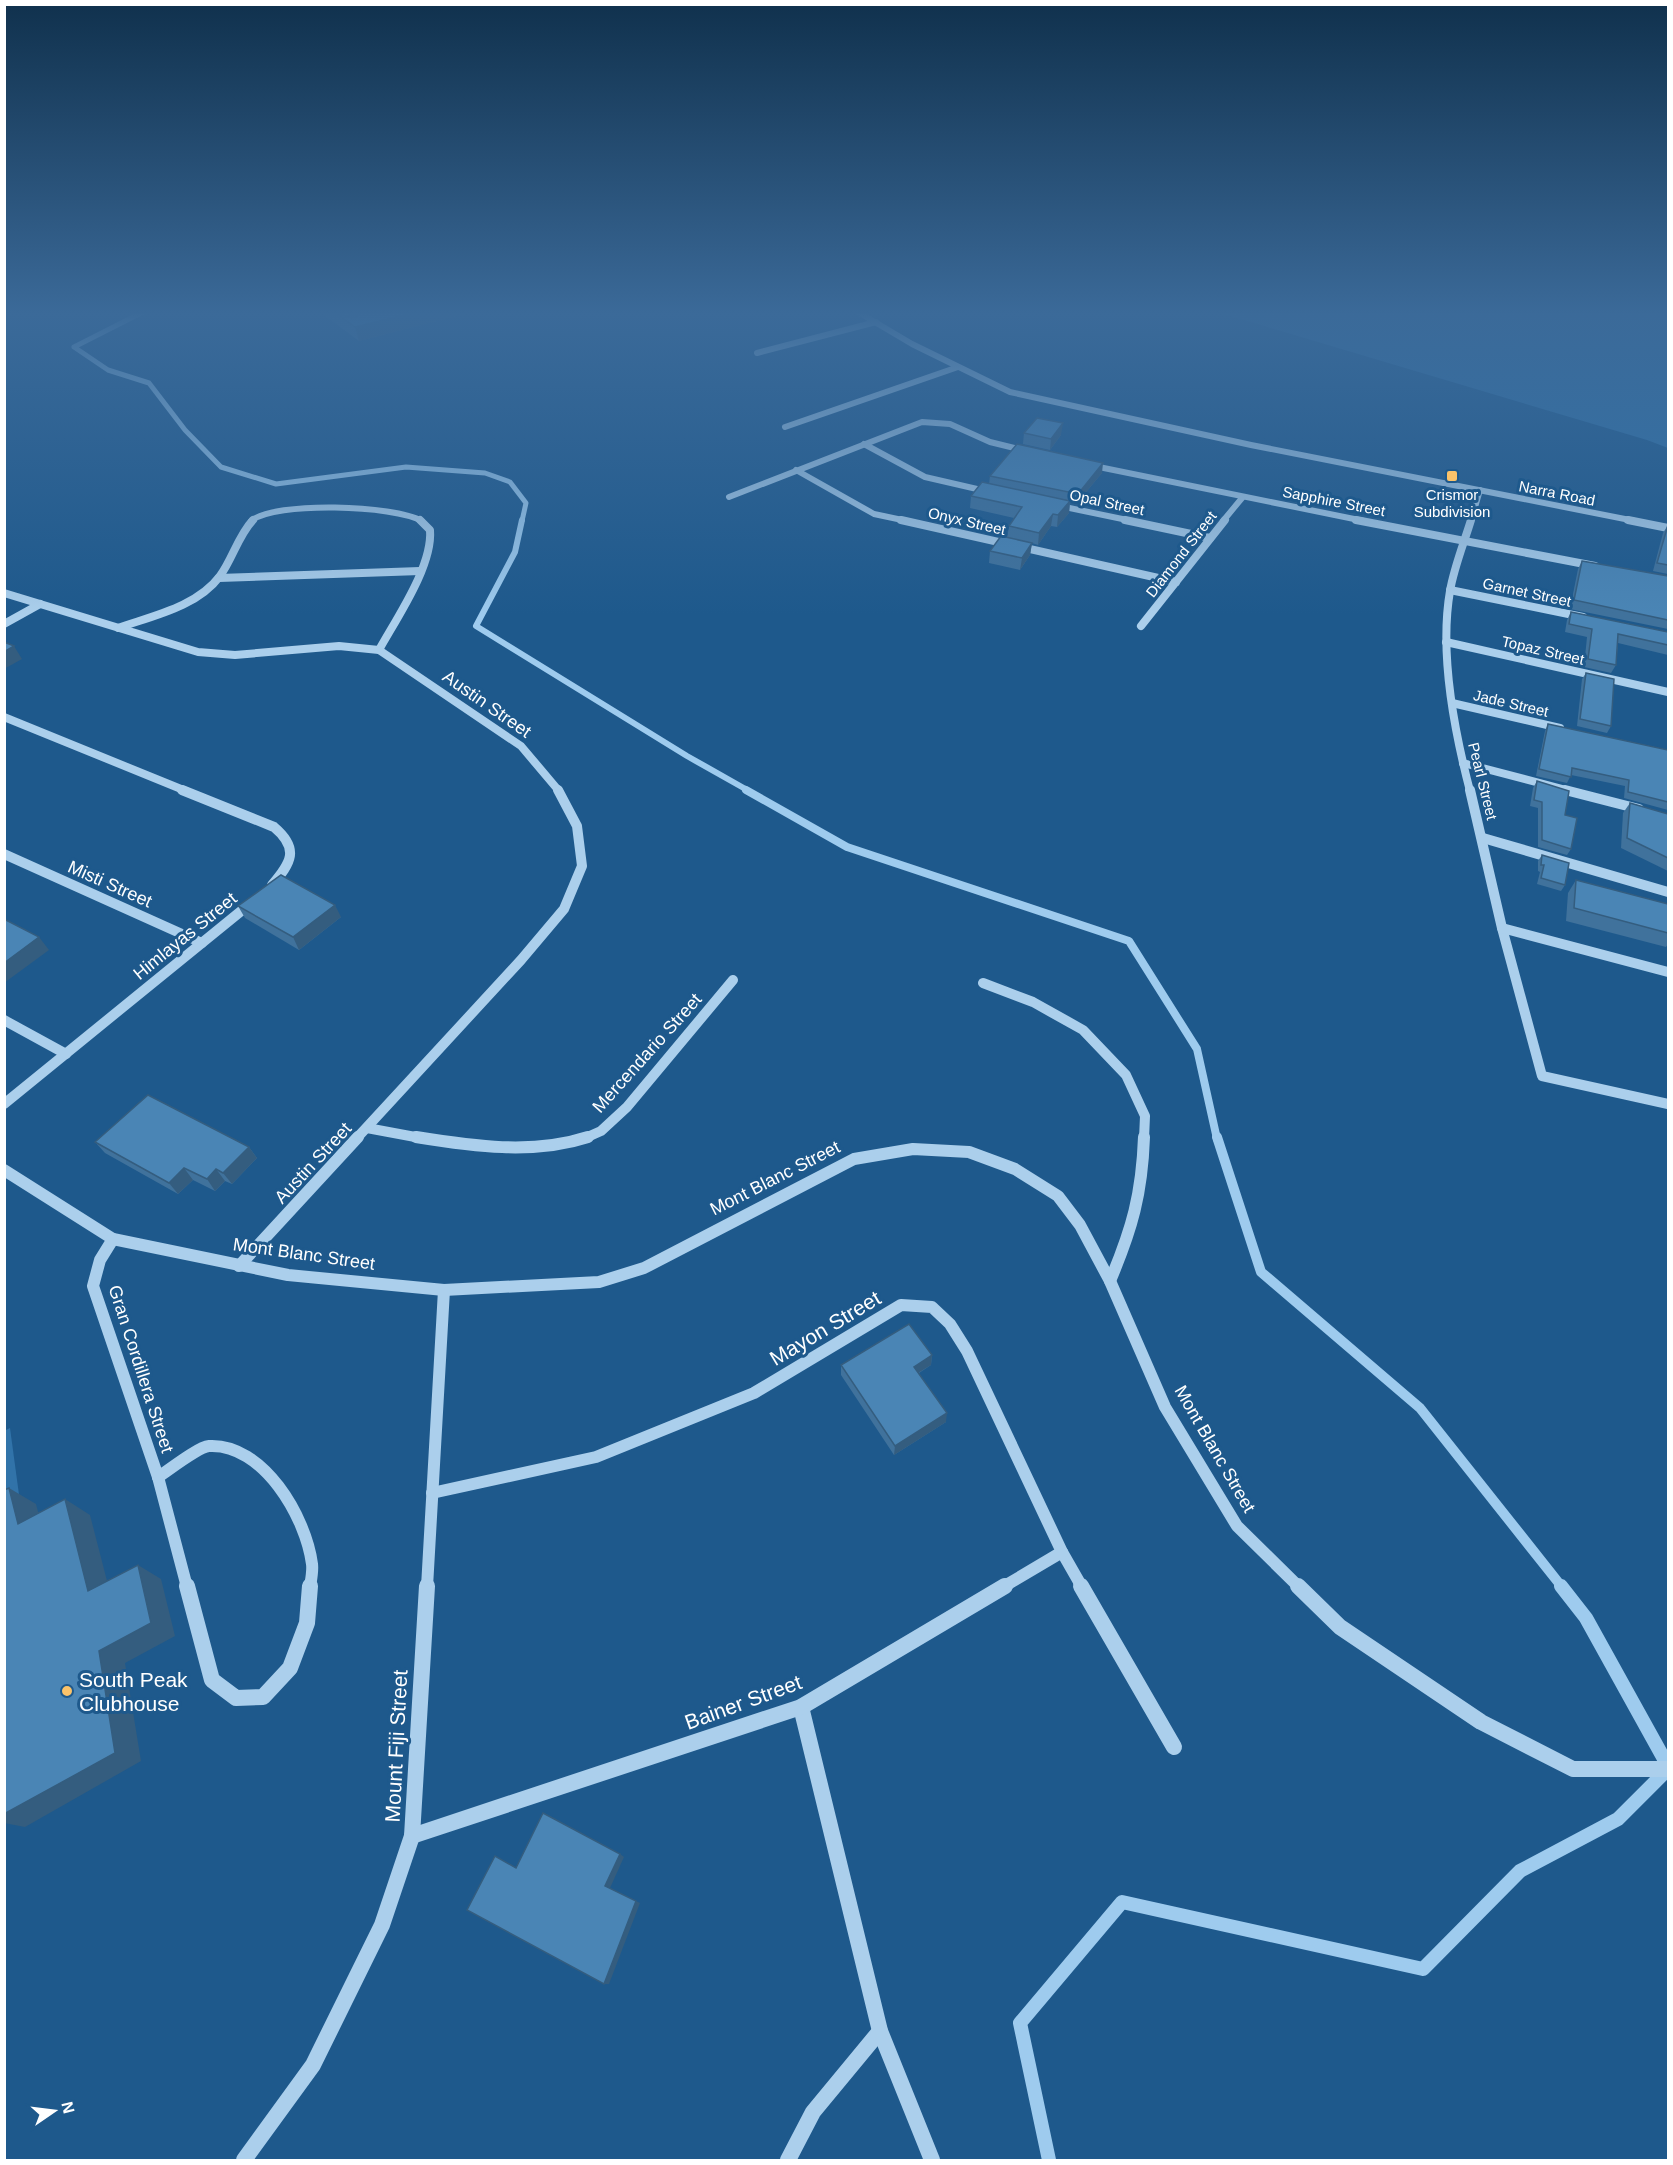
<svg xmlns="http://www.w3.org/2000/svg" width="1673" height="2165" font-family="Arial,sans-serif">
	<rect width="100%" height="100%" fill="#1e598c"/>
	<g fill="#3173a9">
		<path d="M 1217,312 L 1668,312 L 1668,448 L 1647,440 Z"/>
		<path d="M 10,1428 L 22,1517 L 4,1525 L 4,1431 Z"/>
	</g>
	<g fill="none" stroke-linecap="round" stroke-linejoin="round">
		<path stroke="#9ecbee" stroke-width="5" d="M 143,312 L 74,347 L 108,370 L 149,383 L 185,430 L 221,467 L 276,484 L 406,467 L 485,473 L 510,482 L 526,503 L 522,521"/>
		<path stroke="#9ecbee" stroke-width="6" d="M 522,520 L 515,552 L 476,626 L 687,756 L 749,791"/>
		<path stroke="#9ecbee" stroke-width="8" d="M 746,790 L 847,847 L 1129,941 L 1197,1049 L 1217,1139"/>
		<path stroke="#9ecbee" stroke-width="10" d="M 1217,1137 L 1261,1272 L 1420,1408 L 1562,1587"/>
		<g stroke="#9ecbee" stroke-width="14">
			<path d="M 1561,1586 L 1586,1618 L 1668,1766"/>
			<path d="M 1049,2160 L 1020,2023 L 1122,1902 L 1423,1969 L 1520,1871 L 1618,1819 L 1667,1770"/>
		</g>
		<g stroke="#abcfec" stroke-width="6">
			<path d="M 349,312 L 341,317 L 349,325"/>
			<path d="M 858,312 L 912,344 L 1010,392 L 1251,445 L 1635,521"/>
			<path d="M 757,353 L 876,322"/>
			<path d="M 785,427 L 958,367"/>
			<path d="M 864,444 L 925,477 L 990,492"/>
			<path d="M 1089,465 L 1364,521"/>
			<path d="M 796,470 L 874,514 L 907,521"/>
			<path d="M 729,497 L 922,422 L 950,424 L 990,442 L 1027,451"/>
			<path d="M 1055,505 L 1132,521"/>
			<path d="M 251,521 C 275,501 394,505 422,521"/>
			<path d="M 1223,521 L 1242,498"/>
			<path d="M 1471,521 L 1480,490"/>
		</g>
		<g stroke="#abcfec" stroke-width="8">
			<path d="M 901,520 L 1176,582"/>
			<path d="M 1125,520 L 1210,538"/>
			<path d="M 1356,520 L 1595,566"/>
			<path d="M 1628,520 L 1668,528"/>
			<path d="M 219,578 L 420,571"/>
			<path d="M 1450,590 L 1583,617"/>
			<path d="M 4,593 L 198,652 L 235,655 L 339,646 L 379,650 L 521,746 L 559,791"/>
			<path d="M 4,624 L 40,604"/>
			<path d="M 1141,626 L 1225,520"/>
			<path d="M 118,628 C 152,616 197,607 220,576 C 233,558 238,536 253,520"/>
			<path d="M 1446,642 L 1668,692"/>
			<path d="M 379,650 C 396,619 433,566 430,530 L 420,520"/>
			<path d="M 1452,703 L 1560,728"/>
			<path d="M 4,717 L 186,791"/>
			<path d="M 1463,763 L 1570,791"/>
			<path d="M 1470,791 C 1454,730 1439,654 1450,591 C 1454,567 1464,543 1471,520"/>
		</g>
		<g stroke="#abcfec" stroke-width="10">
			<path d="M 182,790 L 274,827 C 300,849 291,863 272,885"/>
			<path d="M 1470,790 L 1502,928 L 1542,1076 L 1668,1104"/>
			<path d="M 1565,790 L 1639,809"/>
			<path d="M 1483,838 L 1668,892"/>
			<path d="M 4,854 L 202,943"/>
			<path d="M 1502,928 L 1668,972"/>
			<path d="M 983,983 L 1033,1002 L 1083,1030 L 1126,1075 L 1145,1116 L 1144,1139"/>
			<path d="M 4,1020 L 66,1054"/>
			<path d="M 4,1104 L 251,903"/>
			<path d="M 367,1128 L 426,1139"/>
			<path d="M 356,1139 L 521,960 L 564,909 L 582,866 L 577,826 L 558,790"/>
			<path d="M 583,1139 L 601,1131 L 627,1107 L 733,980"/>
		</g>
		<g stroke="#abcfec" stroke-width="12">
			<path d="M 416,1137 C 472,1146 533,1155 588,1137"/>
			<path d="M 4,1170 L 113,1239 L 288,1275 L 444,1290 L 599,1282 L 644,1268 L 854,1159 L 913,1149 L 969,1152 L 1015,1169 L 1058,1196 L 1080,1225 L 1110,1281 L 1165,1407 L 1237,1526 L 1299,1587"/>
			<path d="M 113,1239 L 100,1260 L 93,1286 L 158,1477"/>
			<path d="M 239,1266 L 358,1137"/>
			<path d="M 1110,1281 C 1132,1229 1142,1194 1144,1137"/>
			<path d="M 158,1477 L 187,1587"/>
			<path d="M 158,1477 C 169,1470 198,1447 209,1446 C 263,1443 306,1517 312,1564 C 313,1571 311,1580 310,1587"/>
			<path d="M 432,1493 L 596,1457 L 754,1393 L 901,1305 L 932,1307 L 950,1324 L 967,1351 L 1062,1552 L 1082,1587"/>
			<path d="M 427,1587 L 444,1290"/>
			<path d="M 1003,1587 L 1062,1552"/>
		</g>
		<g stroke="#abcfec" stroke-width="16">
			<path d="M 187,1586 L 212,1680 L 236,1698 L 263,1697 L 290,1668 L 307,1623 L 310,1586"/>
			<path d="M 1081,1586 L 1174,1747"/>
			<path d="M 1298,1586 L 1340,1627 L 1481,1722 L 1573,1769 L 1668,1769"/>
			<path d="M 801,1707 L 880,2031 L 932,2160"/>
			<path d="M 412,1836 L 801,1707 L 1005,1586"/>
			<path d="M 244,2160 L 313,2065 L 382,1925 L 412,1836 L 427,1586"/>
			<path d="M 788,2160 L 813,2112 L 880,2031"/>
		</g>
	</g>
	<g fill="#40729c">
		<path d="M 320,312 L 340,312 L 338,313 L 339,314 L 349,317 L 347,312 L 472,312 L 359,341 Z"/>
		<path d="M 1024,433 L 1061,435 L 1050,450 L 1023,444 Z"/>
		<path d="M 1102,473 L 1076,504 L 1070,502 L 1069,513 L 1057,527 L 1051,526 L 1038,545 L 1032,543 L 1030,555 L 1020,570 L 989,563 L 990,551 L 1007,538 L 1009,526 L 1014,518 L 970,508 L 971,496 L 989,484 L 990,476 Z"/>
		<path d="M 1668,525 L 1668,574 L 1653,571 L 1663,533 Z"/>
		<path d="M 1582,561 L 1668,576 L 1668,629 L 1570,609 L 1578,569 Z"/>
		<path d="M 1571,612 L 1668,632 L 1668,655 L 1618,643 L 1616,665 L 1611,673 L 1584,667 L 1587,637 L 1565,632 L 1567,620 Z"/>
		<path d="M 1586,673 L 1611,726 L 1607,733 L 1577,726 L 1582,679 Z"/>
		<path d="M 1548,724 L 1668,750 L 1668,810 L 1624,798 L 1625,786 L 1571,775 L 1567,783 L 1536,776 L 1545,731 Z"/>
		<path d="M 1537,781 L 1565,815 L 1571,849 L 1567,855 L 1538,847 L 1538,808 L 1530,806 L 1533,788 Z"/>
		<path d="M 1630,803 L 1668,814 L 1668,871 L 1621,848 L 1623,813 Z"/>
		<path d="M 1542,855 L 1565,885 L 1561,891 L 1537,884 L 1540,872 L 1538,871 L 1538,861 Z"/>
		<path d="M 1576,880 L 1668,904 L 1668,944 L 1666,947 L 1566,921 L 1568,893 Z"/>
		<path d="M 238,906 L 341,917 L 299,950 L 245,918 Z"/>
		<path d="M 95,1142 L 249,1147 L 257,1158 L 232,1184 L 225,1181 L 215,1191 L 193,1180 L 178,1194 L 105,1153 Z"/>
		<path d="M 932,1355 L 931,1365 L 919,1373 L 946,1422 L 894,1455 L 841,1375 L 841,1365 Z"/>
	</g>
	<g fill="#345d7f">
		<path d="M 416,312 L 472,312 L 359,341 L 355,327 Z"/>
		<path d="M 1063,423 L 1061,435 L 1050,450 L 1051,439 Z"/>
		<path d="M 1103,463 L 1102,473 L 1076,504 L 1078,494 Z"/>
		<path d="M 1070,501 L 1069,513 L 1057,527 L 1058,515 Z"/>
		<path d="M 1053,514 L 1051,526 L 1038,545 L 1039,533 Z"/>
		<path d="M 1032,543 L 1030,555 L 1020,570 L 1022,558 Z"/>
		<path d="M 14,646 L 22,659 L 4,669 L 4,652 Z"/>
		<path d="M 335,905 L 341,917 L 299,950 L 293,937 Z"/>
		<path d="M 39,937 L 49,950 L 4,983 L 4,963 Z"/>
		<path d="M 249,1147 L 257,1158 L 232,1184 L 223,1173 Z"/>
		<path d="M 184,1168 L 193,1180 L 178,1194 L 169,1183 Z"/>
		<path d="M 216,1169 L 225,1181 L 215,1191 L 207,1179 Z"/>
		<path d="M 932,1355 L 931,1365 L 913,1376 L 914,1367 Z"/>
		<path d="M 947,1413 L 946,1422 L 894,1455 L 895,1446 Z"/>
		<path d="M 9,1488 L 36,1504 L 45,1539 L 18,1524 Z"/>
		<path d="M 65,1499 L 90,1515 L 113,1604 L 88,1591 Z"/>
		<path d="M 138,1565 L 161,1579 L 175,1636 L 125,1663 L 141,1761 L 25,1827 L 4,1823 L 4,1814 L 99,1651 Z"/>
		<path d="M 620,1854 L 624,1857 L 610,1888 L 640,1903 L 609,1984 L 604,1984 L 605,1886 Z"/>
	</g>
	<g fill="#4a85b5" stroke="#345d7f" stroke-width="1.5">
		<path d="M 334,312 L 337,312 L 339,314 L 352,318 L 357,317 L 358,312 L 416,312 L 355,327 Z"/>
		<path d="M 1037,418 L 1063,423 L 1051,439 L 1024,433 Z"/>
		<path d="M 1017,444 L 1103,463 L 1078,494 L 990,476 Z"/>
		<path d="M 982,482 L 1070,501 L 1058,515 L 1053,514 L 1039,533 L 1009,526 L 1022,507 L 971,496 Z"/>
		<path d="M 1668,525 L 1668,565 L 1657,563 Z"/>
		<path d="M 1001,536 L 1032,543 L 1022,558 L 990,551 Z"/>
		<path d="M 1582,561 L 1668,576 L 1668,620 L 1574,600 Z"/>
		<path d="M 1571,612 L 1668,632 L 1668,645 L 1618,634 L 1616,665 L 1588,659 L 1592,629 L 1569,624 Z"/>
		<path d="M 4,642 L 14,646 L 4,652 Z"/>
		<path d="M 1586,673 L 1614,679 L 1611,726 L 1580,719 Z"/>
		<path d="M 1548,724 L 1668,750 L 1668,802 L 1628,792 L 1629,780 L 1572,768 L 1571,777 L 1539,769 Z"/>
		<path d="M 1537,781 L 1569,791 L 1565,815 L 1577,818 L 1571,849 L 1542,840 L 1542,802 L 1534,800 Z"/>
		<path d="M 1630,803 L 1668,814 L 1668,858 L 1627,838 Z"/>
		<path d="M 1542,855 L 1569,863 L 1565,885 L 1541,878 L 1544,865 L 1541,865 Z"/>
		<path d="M 281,875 L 335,905 L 293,937 L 238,906 Z"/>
		<path d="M 1576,880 L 1668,904 L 1668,933 L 1574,908 Z"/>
		<path d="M 4,919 L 39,937 L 4,963 Z"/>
		<path d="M 148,1095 L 249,1147 L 223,1173 L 216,1169 L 207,1179 L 184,1168 L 169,1183 L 95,1142 Z"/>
		<path d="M 909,1324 L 932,1355 L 914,1367 L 947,1413 L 895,1446 L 841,1365 Z"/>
		<path d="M 9,1488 L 18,1524 L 65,1499 L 88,1591 L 138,1565 L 151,1623 L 99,1651 L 115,1753 L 4,1814 L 4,1490 Z"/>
		<path d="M 543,1813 L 620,1854 L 605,1886 L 636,1901 L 604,1984 L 467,1910 L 495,1856 L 516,1868 Z"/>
	</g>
	<linearGradient id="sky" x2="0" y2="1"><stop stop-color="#10314d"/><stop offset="0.51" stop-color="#3b6a99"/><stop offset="1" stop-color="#3b6a99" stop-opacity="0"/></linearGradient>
	<rect width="1673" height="615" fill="url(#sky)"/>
	<g fill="#fbc36a" stroke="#1e598c" stroke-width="2">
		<rect x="1446" y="470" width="12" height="12" rx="3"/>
		<circle cx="67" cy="1691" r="6"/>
	</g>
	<g text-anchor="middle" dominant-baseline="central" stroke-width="6" stroke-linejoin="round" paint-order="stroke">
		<g font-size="15" fill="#fff" stroke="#1e598c">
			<text transform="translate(1557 493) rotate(11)">Narra Road</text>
			<text transform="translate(1334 501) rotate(11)">Sapphire Street</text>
			<text transform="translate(1107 502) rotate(12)">Opal Street</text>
			<text transform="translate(967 521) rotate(13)">Onyx Street</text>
			<text transform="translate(1181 554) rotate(-52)">Diamond Street</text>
			<text transform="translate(1527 592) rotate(12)">Garnet Street</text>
			<text transform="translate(1543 650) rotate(13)">Topaz Street</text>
			<text transform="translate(1511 703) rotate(13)">Jade Street</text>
			<text transform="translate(1483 781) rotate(76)">Pearl Street</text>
		</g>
		<g font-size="15" fill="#fff" stroke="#1e598c">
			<text x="1452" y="494">Crismor<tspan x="1452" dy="17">Subdivision</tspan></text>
		</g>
		<g font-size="18" fill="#fff" stroke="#1e598c">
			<text transform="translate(487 704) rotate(35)">Austin Street</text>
			<text transform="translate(110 884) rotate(24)">Misti Street</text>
			<text transform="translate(185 936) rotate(-39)">Himlayas Street</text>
			<text transform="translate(647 1053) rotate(-48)">Mercendario Street</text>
			<text transform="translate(313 1163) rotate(-47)">Austin Street</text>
			<text transform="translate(775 1178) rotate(-27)">Mont Blanc Street</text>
			<text transform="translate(304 1254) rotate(8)">Mont Blanc Street</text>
			<text transform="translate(141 1369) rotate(72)">Gran Cordillera Street</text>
			<text transform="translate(1215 1449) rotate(60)">Mont Blanc Street</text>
		</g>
		<g font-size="21" fill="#fff" stroke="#1e598c">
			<text transform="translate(825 1328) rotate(-31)">Mayon Street</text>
			<text transform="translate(743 1702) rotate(-20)">Bainer Street</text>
			<text transform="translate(396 1746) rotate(-87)">Mount Fiji Street</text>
		</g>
		<g font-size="21" fill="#fff" stroke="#1e598c" text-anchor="start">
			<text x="79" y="1679">South Peak<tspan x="79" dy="24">Clubhouse</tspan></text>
		</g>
	</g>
	<rect width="1673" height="2165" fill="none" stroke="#ffffff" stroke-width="12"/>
	<g transform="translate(54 2111) rotate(76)" stroke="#1e598c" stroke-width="4.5" paint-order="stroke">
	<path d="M0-4.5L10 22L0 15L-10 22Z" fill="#ffffff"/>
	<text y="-9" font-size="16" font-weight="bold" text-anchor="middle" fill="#ffffff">N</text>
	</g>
</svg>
